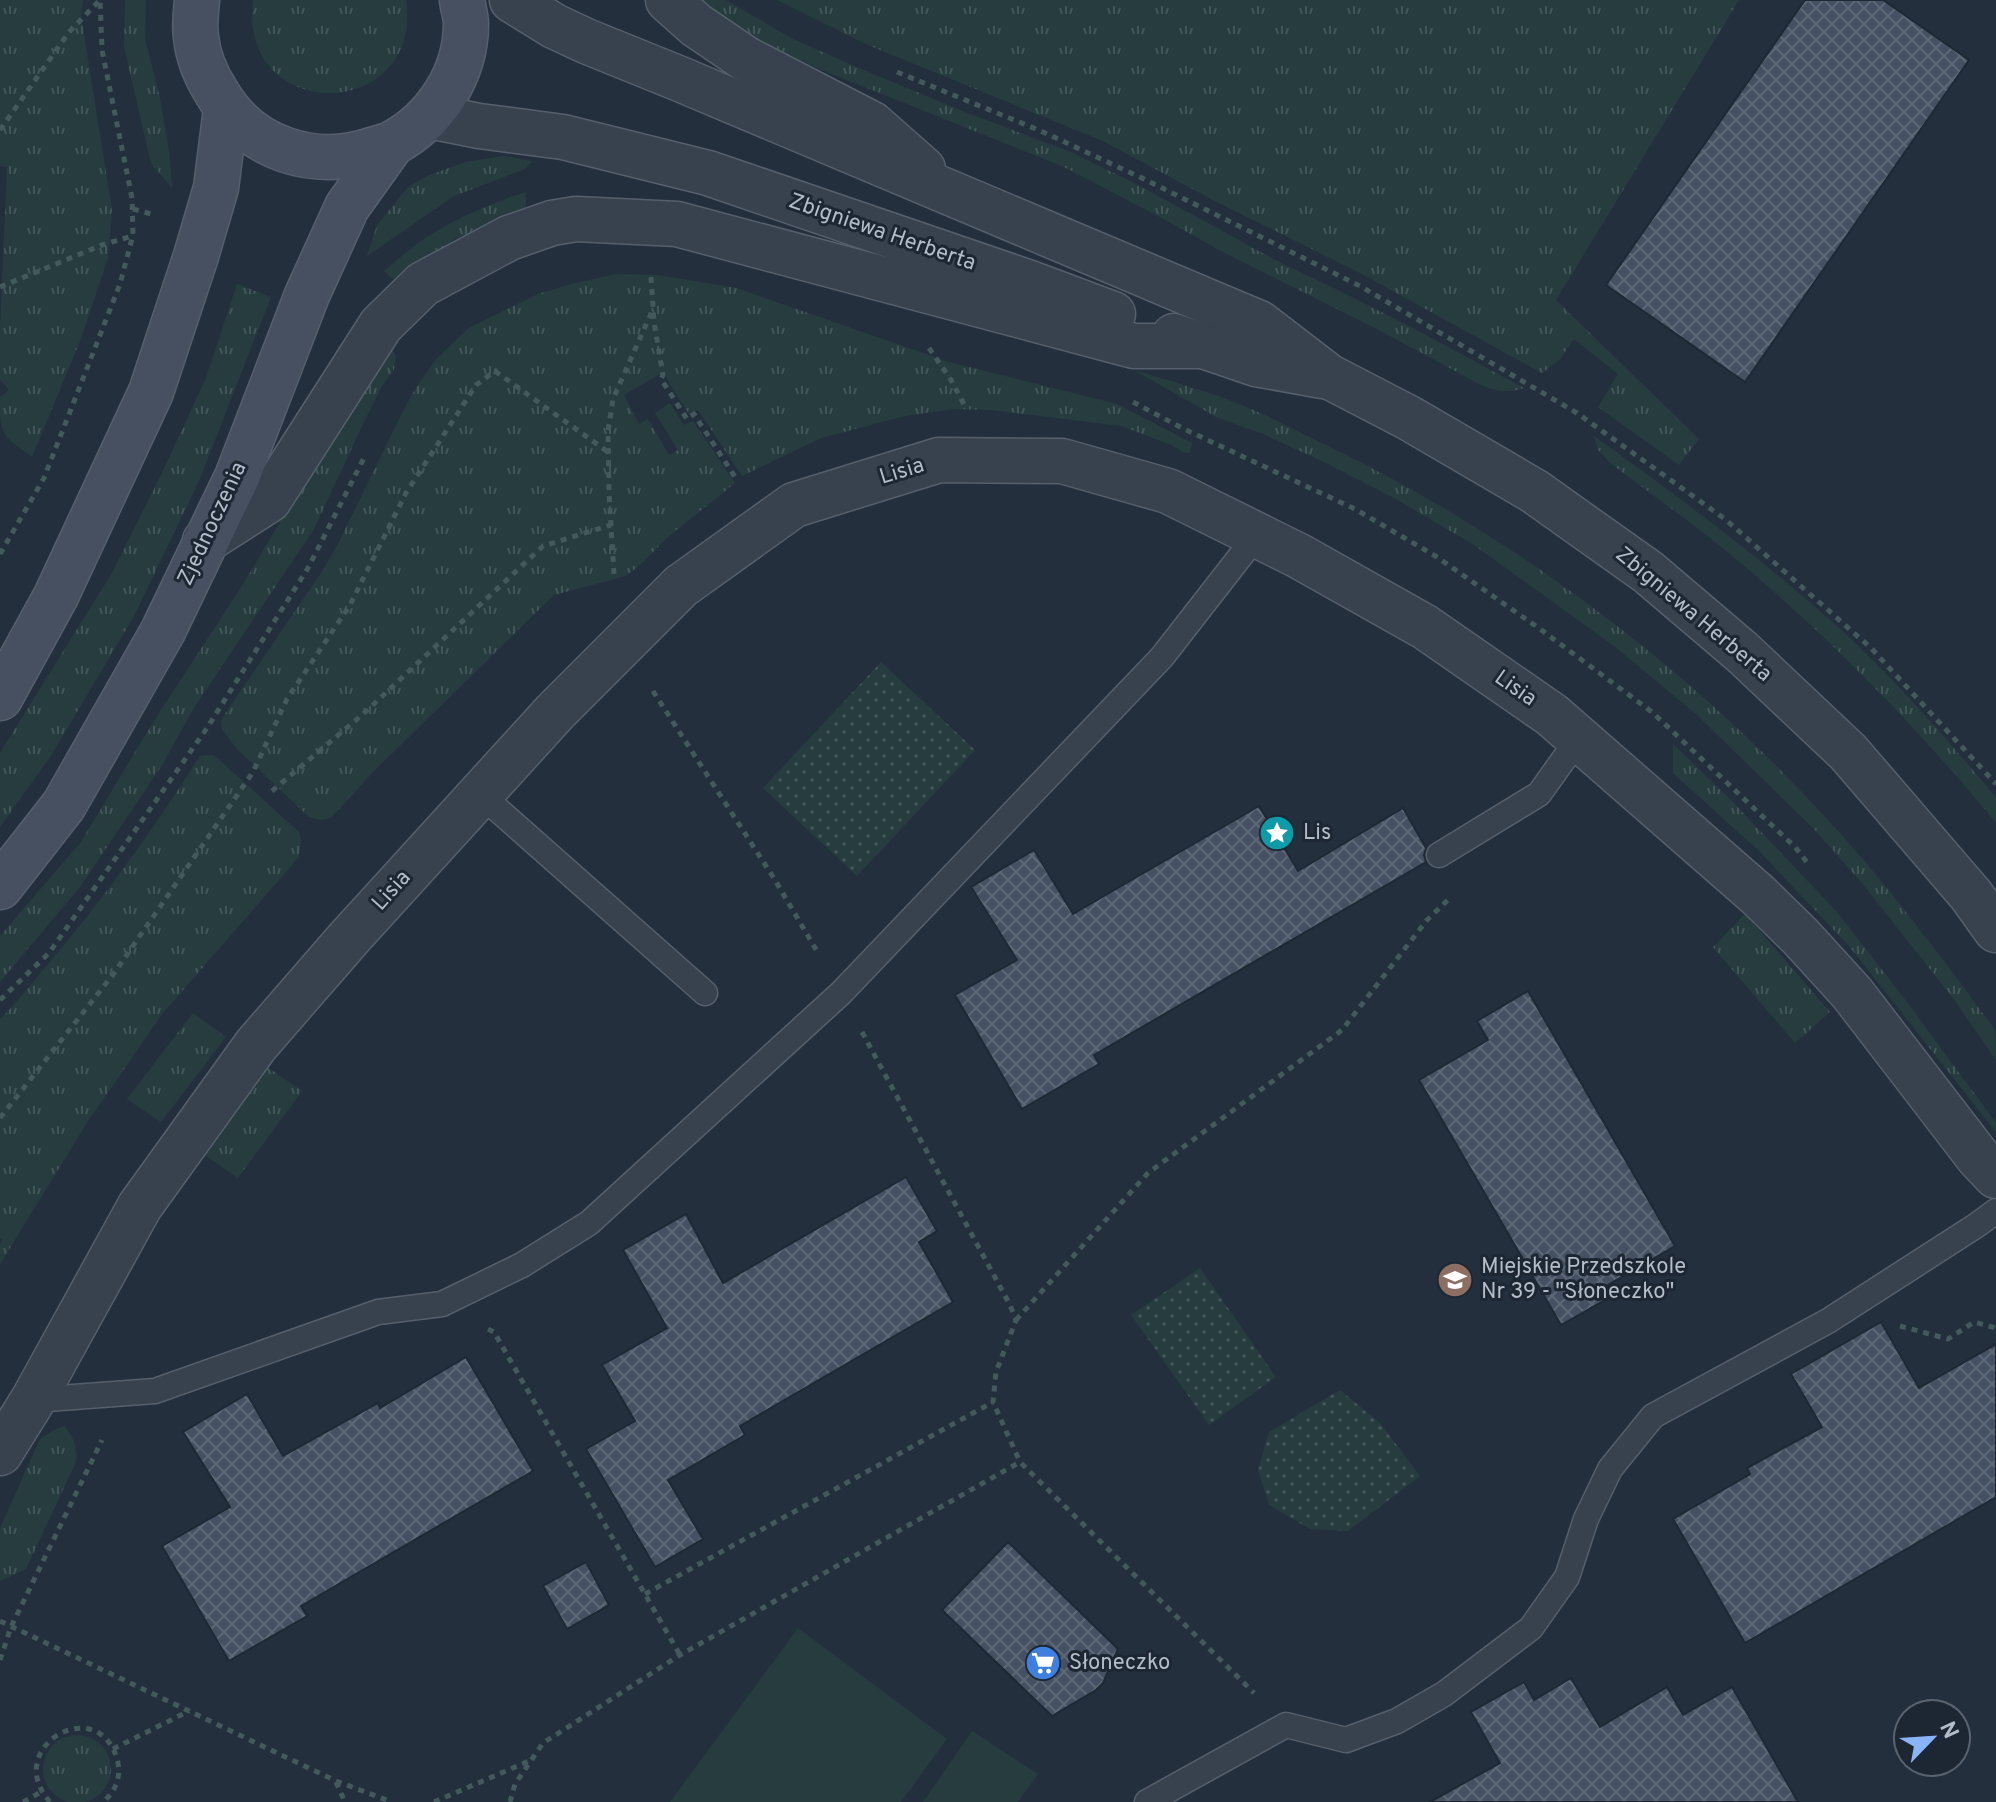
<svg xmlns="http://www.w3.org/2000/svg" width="1996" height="1802" font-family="Overpass,sans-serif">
	<defs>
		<pattern id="grass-tufts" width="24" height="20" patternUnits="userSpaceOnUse" patternTransform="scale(2)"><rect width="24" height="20" fill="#263c3f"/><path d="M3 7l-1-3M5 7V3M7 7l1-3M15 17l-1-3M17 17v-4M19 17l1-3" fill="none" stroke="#435659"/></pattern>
		<pattern id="park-dots" width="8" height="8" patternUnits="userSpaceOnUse" patternTransform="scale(2)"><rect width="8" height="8" fill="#263c3f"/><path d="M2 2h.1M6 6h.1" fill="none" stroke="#435659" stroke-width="1.8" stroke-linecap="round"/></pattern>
		<pattern id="building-cross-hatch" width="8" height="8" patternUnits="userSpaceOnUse" patternTransform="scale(2)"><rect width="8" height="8" fill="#455162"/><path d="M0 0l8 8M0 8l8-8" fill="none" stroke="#5d6877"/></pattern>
	</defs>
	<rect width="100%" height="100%" fill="#242f3e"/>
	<g fill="url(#grass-tufts)">
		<path d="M 0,0 L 83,0 L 81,16 L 112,210 L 108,258 L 80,341 L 32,457 C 1,434 0,436 0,397 L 9,390 L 0,379 L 0,331 L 7,167 L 0,166 Z"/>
		<path d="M 125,0 L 146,0 L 145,40 L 159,93 L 169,151 L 172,188 L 151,163 L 124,47 Z"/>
		<path d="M 253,0 L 406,0 C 424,121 238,127 253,0 Z"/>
		<path d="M 698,0 L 726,0 L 791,38 L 854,66 L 965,112 L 1071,152 L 1138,185 L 1281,263 L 1338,290 L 1409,326 L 1524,388 C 1507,394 1494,391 1479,384 L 1377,329 L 1221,251 L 1160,217 L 1064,167 L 817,68 L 750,36 Z"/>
		<path d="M 777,0 L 1739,0 L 1556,300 L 1699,439 L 1679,465 L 1598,407 L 1618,374 L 1574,339 L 1560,359 L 1542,373 L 1360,273 L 1213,200 L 1103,141 L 868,45 Z"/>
		<path d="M 503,156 L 532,161 L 525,169 L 454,196 L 367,256 L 377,225 L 408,187 L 429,175 L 466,162 Z"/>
		<path d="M 526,192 L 526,210 L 455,239 L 394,280 L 384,271 C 395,262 406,252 418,243 C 450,220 489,204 526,192 Z"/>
		<path d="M 616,274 L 659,275 L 736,288 L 949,362 L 1117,404 L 1192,443 L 1190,453 L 1185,453 L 1171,445 L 1122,426 L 992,410 L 953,409 L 905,416 L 821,438 L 742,476 L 698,410 L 689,414 L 668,381 L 665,371 L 624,395 L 639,424 L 648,419 L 669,455 L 678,450 L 655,413 L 670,403 L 684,425 L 693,421 L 735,483 L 668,537 L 640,565 L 626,576 L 554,595 L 374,771 L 331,818 L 322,820 L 309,817 L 237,749 L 222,729 L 221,720 L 323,570 L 339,542 L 402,413 L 414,391 L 436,359 L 469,328 L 538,294 L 571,284 Z"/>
		<path d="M 237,284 L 271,297 L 199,481 L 134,616 L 52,754 L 0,827 L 0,753 L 112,573 L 161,475 L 206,378 Z"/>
		<path d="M 389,343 L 396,356 L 394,369 L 382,386 L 364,422 L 314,529 L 195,706 L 162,765 L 80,887 L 0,982 L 0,936 L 81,842 L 155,719 L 242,586 L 283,517 L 320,439 Z"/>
		<path d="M 1134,370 C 1161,378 1188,386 1215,395 C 1257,409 1296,431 1336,450 C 1559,559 1769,731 1919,929 C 1939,954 1959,980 1977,1006 C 1983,1014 1991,1022 1995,1031 C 1996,1038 1996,1052 1996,1060 L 1953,998 L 1861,882 L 1813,828 L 1696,714 L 1614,646 L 1474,545 L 1396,499 L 1326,463 L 1263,434 L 1216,417 Z"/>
		<path d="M 1594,436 C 1682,499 1769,564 1849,637 C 1901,686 1948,741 1994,795 L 1996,797 L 1996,823 C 1919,729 1834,642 1741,563 C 1699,528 1654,496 1610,463 L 1598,450 Z"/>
		<path d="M 1673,744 L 1730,799 L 1837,912 L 1907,1002 L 1996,1123 L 1996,1132 L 1849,946 L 1759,851 L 1673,773 Z"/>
		<path d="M 214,755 L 299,832 L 301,840 L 299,857 L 163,1013 L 88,1121 L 0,1264 L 0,1245 L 2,1239 L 0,1238 L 0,1019 C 18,1002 33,982 48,964 C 104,899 154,828 200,756 Z"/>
		<path d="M 1745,914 L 1830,1012 L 1795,1043 L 1713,947 Z"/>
		<path d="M 193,1013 L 226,1037 L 161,1122 L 127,1099 Z"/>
		<path d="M 267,1067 L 302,1091 L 238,1178 L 203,1154 Z"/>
		<path d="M 64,1426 C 74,1437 77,1447 76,1462 L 26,1569 L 0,1581 L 0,1528 L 40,1439 L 52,1431 Z"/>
		<circle cx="77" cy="1769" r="34"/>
	</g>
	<g fill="url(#park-dots)">
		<path d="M 881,662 L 975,750 L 857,876 L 763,788 Z"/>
		<path d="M 1200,1268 L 1276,1377 L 1209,1425 L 1131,1315 Z"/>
		<path d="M 1340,1390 L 1380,1423 L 1420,1476 L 1348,1531 L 1310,1529 L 1269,1505 L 1258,1470 L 1269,1432 Z"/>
	</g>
	<g fill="#263c3f">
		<path d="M 798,1628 L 947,1739 L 901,1802 L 670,1802 Z"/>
		<path d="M 972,1731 L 1038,1774 L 1018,1802 L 923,1802 Z"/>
	</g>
	<g fill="url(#building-cross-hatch)" stroke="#1f2835" stroke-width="2">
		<path d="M 1805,0 L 1883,0 L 1969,60 L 1745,382 L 1606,285 Z"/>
		<path d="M 1259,806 L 1298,871 L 1403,808 L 1426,848 L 1424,855 L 1426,862 L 1094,1055 L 1099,1064 L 1022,1109 L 955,995 L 1017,960 L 971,887 L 1034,850 L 1073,914 Z"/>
		<path d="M 1528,991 L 1675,1246 L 1606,1286 L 1612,1296 L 1561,1325 L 1419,1080 L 1488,1040 L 1477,1021 Z"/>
		<path d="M 906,1177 L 937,1231 L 919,1242 L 953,1302 L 740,1426 L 745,1435 L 668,1480 L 703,1539 L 655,1567 L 586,1449 L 635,1421 L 602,1365 L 667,1328 L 623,1250 L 686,1214 L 723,1283 Z"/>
		<path d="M 1881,1322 L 1919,1388 L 1996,1344 L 1996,1497 L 1745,1643 L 1673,1519 L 1750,1474 L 1747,1468 L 1822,1427 L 1791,1374 Z"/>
		<path d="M 466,1357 L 533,1471 L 301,1606 L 307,1616 L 229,1661 L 162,1546 L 230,1507 L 183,1432 L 247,1394 L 283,1456 L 378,1403 L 380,1408 Z"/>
		<path d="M 1008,1542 L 1118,1649 L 1103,1683 L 1096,1690 L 1052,1716 L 942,1610 Z"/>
		<path d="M 586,1562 L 609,1605 L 567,1629 L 543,1586 Z"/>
		<path d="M 1571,1678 L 1600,1727 L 1667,1687 L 1683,1715 L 1732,1687 L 1798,1802 L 1430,1802 L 1500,1763 L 1471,1712 L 1524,1682 L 1534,1700 Z"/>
	</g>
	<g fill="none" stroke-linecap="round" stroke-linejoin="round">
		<defs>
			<g id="service">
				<path d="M 480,794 L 705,993"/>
				<path d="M 1439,855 L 1539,794 L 1579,738"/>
				<path d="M 33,1400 L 155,1391 L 378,1312 L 442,1304 L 522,1265 L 589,1223 L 841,993 L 1162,657 L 1257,535"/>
				<path d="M 1147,1802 L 1286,1725 L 1346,1740 L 1397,1721 L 1444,1694 L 1531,1628 L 1567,1577 L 1586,1519 L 1610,1469 L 1653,1416 L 1828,1321 L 1977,1225 L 1996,1211"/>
			</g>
			<path id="minor" d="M 0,1453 L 33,1400 L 140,1206 L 256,1045 L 349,938 L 555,712 L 681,586 L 794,505 L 939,460 L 1062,461 L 1168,491 L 1299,556 L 1425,627 L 1552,715 L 1758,895 L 1800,936 L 1852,993 L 1978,1157 L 1996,1176"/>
			<g id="tertiary">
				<path d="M 512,0 L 554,26 L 586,41 L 680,79 L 1259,323 L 1328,376 L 1409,418 L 1534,491 L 1648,572 L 1742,652 L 1848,752 L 1971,895 L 1996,930"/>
				<path d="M 668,0 L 696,25 L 746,59 L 872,124 L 923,169"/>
				<path d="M 429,116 L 479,126 L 563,137 L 708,173 L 1030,283 L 1113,314"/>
				<path d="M 1174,336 L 1256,364 L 1323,376"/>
				<path d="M 205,541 L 269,500 L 381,325 L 423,284 L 509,238 L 552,223 L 576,219 L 677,224 L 1134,346 L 1202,346"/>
			</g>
			<g id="secondary">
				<path d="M 197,0 C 196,12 194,25 196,37 C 198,57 206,76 217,93 C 249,149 315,170 375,149 C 381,147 388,146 393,143 C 436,120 466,73 466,24 C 466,16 463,8 462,0"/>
				<path d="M 0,698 L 56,596 L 151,392 L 196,256 L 216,188 L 226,109"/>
				<path d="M 0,887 L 64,805 L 163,631 L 237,477 L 307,295 L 347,207 L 392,144"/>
			</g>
		</defs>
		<use href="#service" stroke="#565f6c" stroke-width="27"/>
		<use href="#minor" stroke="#565f6c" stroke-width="47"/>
		<use href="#tertiary" stroke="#565f6c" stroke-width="47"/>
		<use href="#secondary" stroke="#565f6c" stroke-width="47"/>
		<g stroke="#44595c" stroke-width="5" stroke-dasharray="6 6" stroke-linecap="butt">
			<path d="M 897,72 L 1041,131 L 1146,180 L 1360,286 L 1577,413 L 1725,519 L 1871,648 L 1996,784"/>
			<path d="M 0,130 L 69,32 L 99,1"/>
			<path d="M 133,209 L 155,215"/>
			<path d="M 651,277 L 654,322 L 663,375 L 661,379 L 687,419 L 694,414 L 737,480"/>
			<path d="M 0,287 L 102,245 L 132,236"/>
			<path d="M 929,348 L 951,380 L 966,408"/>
			<path d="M 1133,402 L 1184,429 L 1355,509 L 1437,557 L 1540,629 L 1652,712 L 1795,847 L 1809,865"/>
			<path d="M 0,554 L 44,478 L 120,284 L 133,235 L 132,198 L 102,50 L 100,0"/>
			<path d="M 614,574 L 609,493 L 608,431 L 613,399 L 653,309"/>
			<path d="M 653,691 L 775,880 L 818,953"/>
			<path d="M 272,791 L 362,715 L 543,546 L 611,525"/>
			<path d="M 0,1000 L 49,953 L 207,728 L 308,568 L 364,458"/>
			<path d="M 862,1032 L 1010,1305 L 1016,1320 L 996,1372 L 993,1402 L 1020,1462"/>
			<path d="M 0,1118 L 115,972 L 253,772 L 287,699 L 350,605 L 406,493 L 476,385 L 495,371 L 608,452"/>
			<path d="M 1016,1320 L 1148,1173 L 1342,1030 L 1427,920 L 1451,897"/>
			<path d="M 1900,1326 L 1948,1339 L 1974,1322 L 1996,1328"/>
			<path d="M 488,1329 L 494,1332 L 680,1655"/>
			<path d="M 645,1594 L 993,1402"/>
			<path d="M 0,1621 L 336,1781 L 392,1802"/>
			<path d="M 0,1660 L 11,1627 L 102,1440"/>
			<path d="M 113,1749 L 189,1711"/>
			<path d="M 336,1782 L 345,1802"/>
			<path d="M 23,1802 L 41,1792"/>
			<path d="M 50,1802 C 0,1746 102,1690 118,1763 C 121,1778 115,1792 103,1802"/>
			<path d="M 434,1802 L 529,1761"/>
			<path d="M 510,1802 L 515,1784 L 543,1743 L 680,1655 L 1020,1462 L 1254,1693"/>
		</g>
		<use href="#service" stroke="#38414e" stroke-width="24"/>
		<use href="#minor" stroke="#38414e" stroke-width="44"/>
		<use href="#tertiary" stroke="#38414e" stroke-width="44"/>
		<use href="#secondary" stroke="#465061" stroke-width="44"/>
	</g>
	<defs>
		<symbol id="sight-disc" viewBox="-11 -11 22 22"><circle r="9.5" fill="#0f9aa8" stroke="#1d2633"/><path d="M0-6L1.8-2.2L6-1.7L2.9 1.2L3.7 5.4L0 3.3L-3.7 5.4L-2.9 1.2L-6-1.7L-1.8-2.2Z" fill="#fff"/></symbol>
		<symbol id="school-disc" viewBox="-11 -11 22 22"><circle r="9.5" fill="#8d6e63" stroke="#1d2633"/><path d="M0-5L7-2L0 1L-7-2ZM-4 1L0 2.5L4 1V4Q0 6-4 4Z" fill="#fff"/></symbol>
		<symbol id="supermarket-disc" viewBox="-11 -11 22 22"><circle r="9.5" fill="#3f7fe0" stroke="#1d2633"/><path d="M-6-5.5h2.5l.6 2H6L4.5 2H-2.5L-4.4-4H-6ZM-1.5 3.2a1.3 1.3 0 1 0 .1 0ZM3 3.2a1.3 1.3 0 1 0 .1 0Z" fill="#fff"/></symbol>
	</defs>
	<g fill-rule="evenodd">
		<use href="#sight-disc" x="1257" y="813" width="40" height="40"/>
		<use href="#school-disc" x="1435" y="1260" width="40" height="40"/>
		<use href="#supermarket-disc" x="1023" y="1643" width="40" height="40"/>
	</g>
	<g text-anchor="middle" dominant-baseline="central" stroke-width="6" stroke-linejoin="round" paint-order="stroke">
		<g font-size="22" fill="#b4bcc9" stroke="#1d2633">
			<text transform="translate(882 233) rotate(19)">Zbigniewa Herberta</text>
			<text transform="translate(902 472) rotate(-17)">Lisia</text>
			<text transform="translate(213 524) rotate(-65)">Zjednoczenia</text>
			<text transform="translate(1693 615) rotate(40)">Zbigniewa Herberta</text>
			<text transform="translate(1515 689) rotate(35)">Lisia</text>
			<text transform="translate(392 891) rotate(-48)">Lisia</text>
		</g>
		<g font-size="22" fill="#b4bcc9" stroke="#1d2633" text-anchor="start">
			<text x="1303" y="833">Lis</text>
			<text x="1481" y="1267">Miejskie Przedszkole<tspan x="1481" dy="25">Nr 39 - "Słoneczko"</tspan></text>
			<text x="1069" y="1663">Słoneczko</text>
		</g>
	</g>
	<g transform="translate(1932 1738) rotate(65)"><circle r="38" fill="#1d2633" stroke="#59626f" stroke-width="2"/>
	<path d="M0-6L14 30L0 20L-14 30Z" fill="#8ab4f8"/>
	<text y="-12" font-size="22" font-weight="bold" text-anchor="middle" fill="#b4bcc9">N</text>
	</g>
</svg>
